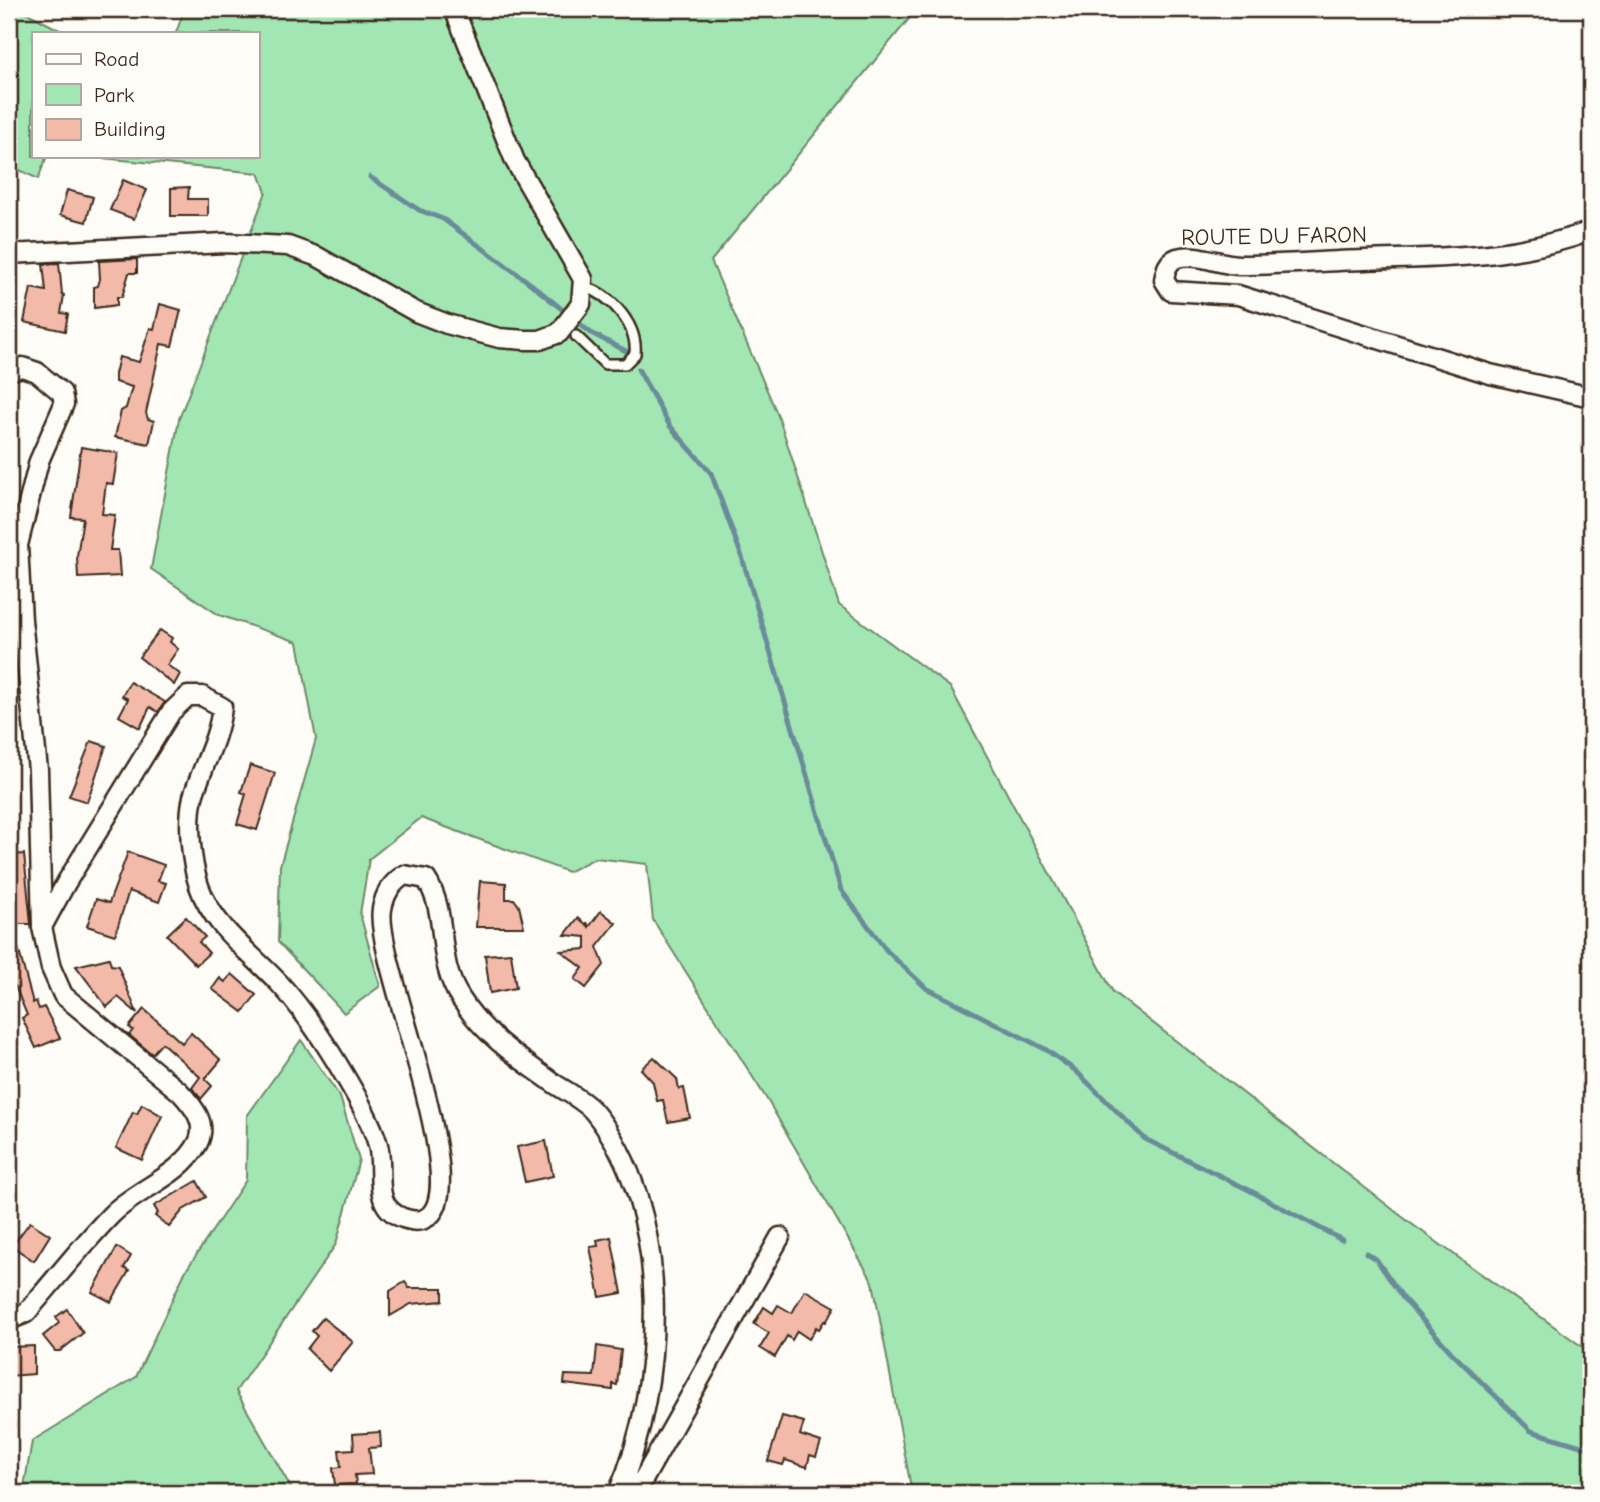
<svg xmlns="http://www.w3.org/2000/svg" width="1600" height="1502" font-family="'Comic Neue',sans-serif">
	<rect width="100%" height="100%" fill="#fdfcf7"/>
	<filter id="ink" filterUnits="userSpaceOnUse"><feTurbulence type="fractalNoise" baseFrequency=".0143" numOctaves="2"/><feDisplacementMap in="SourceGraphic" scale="14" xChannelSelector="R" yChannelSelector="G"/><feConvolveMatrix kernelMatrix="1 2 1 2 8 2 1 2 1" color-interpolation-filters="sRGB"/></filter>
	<g filter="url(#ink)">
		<g fill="#a2e7b3" stroke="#6e8868" stroke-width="2">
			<path d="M 9,9 L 20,9 L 65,33 L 33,33 L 33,156 L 47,156 L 38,179 L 9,165 Z"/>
			<path d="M 181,9 L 917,9 L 711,261 L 779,418 L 839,605 L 950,687 L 1113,992 L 1409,1222 L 1591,1353 L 1591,1493 L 912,1493 L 873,1282 L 768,1101 L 653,920 L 647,864 L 595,858 L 568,872 L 421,818 L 369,859 L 360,914 L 380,986 L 344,1013 L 278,942 L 280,866 L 316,739 L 298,642 L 219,615 L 151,569 L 179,419 L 266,192 L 259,173 L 80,156 L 257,156 L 257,33 L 176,33 L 183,13 Z"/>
			<path d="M 301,1040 L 340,1097 L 359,1160 L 336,1244 L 236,1391 L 294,1493 L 23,1493 L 32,1441 L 136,1377 L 185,1272 L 246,1180 L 247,1116 Z"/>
		</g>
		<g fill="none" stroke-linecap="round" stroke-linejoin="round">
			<g stroke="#6b8c9a" stroke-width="5">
				<path d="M 370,177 L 419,210 L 443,219 L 531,284 L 591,333 L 628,352"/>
				<path d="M 638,369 L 670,426 L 711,473 L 742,557 L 841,890 L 887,951 L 926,988 L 1045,1049 L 1076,1071 L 1145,1139 L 1249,1190 L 1342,1240"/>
				<path d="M 1366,1253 L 1376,1259 L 1403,1298 L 1451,1352 L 1531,1431 L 1591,1449"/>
			</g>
		</g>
		<g fill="#f3baaa" stroke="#3b2a1e" stroke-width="2">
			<path d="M 123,180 L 147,190 L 134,219 L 110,210 Z"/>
			<path d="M 189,187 L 188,199 L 208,199 L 208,216 L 171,216 L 171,188 Z"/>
			<path d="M 67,190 L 93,197 L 86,222 L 60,215 Z"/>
			<path d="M 137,259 L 137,273 L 129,273 L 122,297 L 117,297 L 117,305 L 94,308 L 94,287 L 98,286 L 100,279 L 99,261 Z"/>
			<path d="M 59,263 L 62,294 L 64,295 L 61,313 L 68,314 L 65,331 L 24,322 L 31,288 L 46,291 L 43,264 Z"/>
			<path d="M 160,304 L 181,310 L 172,346 L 161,344 L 146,413 L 148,419 L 154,421 L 149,444 L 115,437 L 121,411 L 126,408 L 132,387 L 115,382 L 115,374 L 119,357 L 139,362 L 150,328 L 154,329 Z"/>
			<path d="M 81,447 L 118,453 L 113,484 L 106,483 L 102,514 L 115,515 L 110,550 L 118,550 L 120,576 L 78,578 L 77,556 L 83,518 L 71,517 Z"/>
			<path d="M 160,630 L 172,638 L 170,642 L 178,649 L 167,665 L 180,674 L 174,685 L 139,657 Z"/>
			<path d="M 130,682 L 165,702 L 158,712 L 150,707 L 140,728 L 119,716 L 128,699 L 122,696 Z"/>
			<path d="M 91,741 L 106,746 L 87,802 L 69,796 Z"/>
			<path d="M 250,765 L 275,773 L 257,830 L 237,824 L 246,794 L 241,792 Z"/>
			<path d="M 128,852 L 164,865 L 158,881 L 166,883 L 159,902 L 129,891 L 115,935 L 87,926 L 96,899 L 109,903 Z"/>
			<path d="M 24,854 L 31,924 L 9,924 L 9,855 Z"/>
			<path d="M 480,881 L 506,883 L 506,899 L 514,899 L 519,906 L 524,927 L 476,927 Z"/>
			<path d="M 601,911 L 616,923 L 597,947 L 604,965 L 586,988 L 575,979 L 583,968 L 561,951 L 586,949 L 586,937 L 565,935 L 578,918 L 587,925 L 587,922 L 589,927 Z"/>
			<path d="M 186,917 L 205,937 L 199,942 L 209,953 L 196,965 L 167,935 Z"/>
			<path d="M 13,929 L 33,1003 L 36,1001 L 39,1009 L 44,1007 L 60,1038 L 36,1048 L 22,1018 L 27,1015 L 15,986 L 9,987 L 9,930 Z"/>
			<path d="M 511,953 L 516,988 L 490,993 L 485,955 Z"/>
			<path d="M 109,958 L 111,965 L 118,966 L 137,1013 L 118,997 L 107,1007 L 76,966 Z"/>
			<path d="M 232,974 L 256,995 L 243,1012 L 212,989 L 220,978 L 225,982 Z"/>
			<path d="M 144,1009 L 182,1043 L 191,1033 L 221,1060 L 205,1079 L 212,1086 L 201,1099 L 192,1088 L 200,1077 L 162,1043 L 152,1054 L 129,1035 L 133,1030 L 129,1027 Z"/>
			<path d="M 654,1057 L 677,1079 L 679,1089 L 684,1088 L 690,1118 L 668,1122 L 663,1100 L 657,1101 L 653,1082 L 641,1069 Z"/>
			<path d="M 142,1104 L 162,1116 L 142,1160 L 116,1148 L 133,1112 L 137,1114 Z"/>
			<path d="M 546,1141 L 553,1176 L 525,1182 L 517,1147 Z"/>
			<path d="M 197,1181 L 206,1197 L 183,1210 L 169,1227 L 155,1216 L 158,1213 L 154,1206 Z"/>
			<path d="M 30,1222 L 50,1235 L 34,1261 L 12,1246 Z"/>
			<path d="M 611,1237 L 622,1293 L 600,1297 L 590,1247 L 598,1246 L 597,1240 Z"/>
			<path d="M 117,1247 L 131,1256 L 124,1268 L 129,1271 L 111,1302 L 92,1292 Z"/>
			<path d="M 405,1282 L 409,1288 L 443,1288 L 443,1301 L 411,1304 L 390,1316 L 390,1291 Z"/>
			<path d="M 805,1290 L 835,1307 L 826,1322 L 824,1321 L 819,1329 L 816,1327 L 809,1339 L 797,1331 L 792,1340 L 787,1336 L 775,1357 L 760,1348 L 769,1333 L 754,1324 L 764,1307 L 773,1313 L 778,1305 L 792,1313 Z"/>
			<path d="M 67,1309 L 83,1333 L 60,1351 L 55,1351 L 43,1336 L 59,1323 L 56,1317 Z"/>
			<path d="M 323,1318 L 353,1342 L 329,1371 L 307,1349 L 317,1336 L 312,1331 Z"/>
			<path d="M 34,1346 L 34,1374 L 9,1376 L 9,1347 Z"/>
			<path d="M 597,1346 L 621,1350 L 617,1385 L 613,1384 L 613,1390 L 564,1384 L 565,1375 L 594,1376 Z"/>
			<path d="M 782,1416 L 804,1422 L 800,1435 L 821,1442 L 816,1457 L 810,1455 L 807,1467 L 785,1460 L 783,1465 L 768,1461 Z"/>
			<path d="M 380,1432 L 381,1447 L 369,1448 L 372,1474 L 355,1475 L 356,1484 L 335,1485 L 333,1468 L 341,1467 L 339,1450 L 354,1449 L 353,1434 Z"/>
		</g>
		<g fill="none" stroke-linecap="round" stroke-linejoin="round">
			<defs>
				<path id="service" d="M 576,336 L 605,364 L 625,364 L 635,354 C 638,325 611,295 585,287"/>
				<g id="minor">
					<path d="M 1591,231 C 1513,259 1445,257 1364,260 C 1323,261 1281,265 1240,265 C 1220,265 1196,252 1177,258 C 1167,262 1166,270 1164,280 L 1171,291 L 1238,295 L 1490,374 L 1591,397"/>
					<path d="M 9,254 L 224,243 L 288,246 L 318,257 L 416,312 L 447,324 L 499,338 L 525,340 L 540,340 L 559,333 L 581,304 L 583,279 L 515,161 L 454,9"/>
					<path d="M 9,371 L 22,367 L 37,372 L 62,393 L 64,404 L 39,461 L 18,545 L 22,620 L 38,770 L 42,927 L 51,968 L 63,995 L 180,1092 C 193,1106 208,1123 198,1143 C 180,1177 136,1189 111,1215 C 81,1246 54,1281 26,1313 L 9,1320"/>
					<path d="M 42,927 L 66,883 L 171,712 L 188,696 L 202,696 L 222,707 C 219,738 202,767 193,797 C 187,822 191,862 199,886 C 213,927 251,953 279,983 C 310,1017 337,1061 359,1101 C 366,1115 374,1129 378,1145 C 385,1171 370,1206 403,1218 C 409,1220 419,1222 424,1219 C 479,1196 373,958 382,909 C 385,893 391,884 404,875 L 426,879 C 450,915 434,959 461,999 C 485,1036 520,1059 555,1084 C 567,1092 585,1101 594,1112 C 673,1209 666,1384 618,1493"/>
					<path d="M 621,1493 L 643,1480 L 780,1237"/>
				</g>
			</defs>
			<use href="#service" stroke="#3b2a1e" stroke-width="14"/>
			<use href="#minor" stroke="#3b2a1e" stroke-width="23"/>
			<use href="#service" stroke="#fdfcf7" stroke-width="9"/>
			<use href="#minor" stroke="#fdfcf7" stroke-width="18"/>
		</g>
	</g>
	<g text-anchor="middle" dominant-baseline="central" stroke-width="5" stroke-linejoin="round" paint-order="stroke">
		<g font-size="23" fill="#3b2a1e" stroke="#fdfcf7">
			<text transform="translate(1274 236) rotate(-1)">ROUTE DU FARON</text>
		</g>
	</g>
	<rect width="1600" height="1502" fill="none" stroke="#fdfcf7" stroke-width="35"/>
	<rect x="18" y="18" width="1565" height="1467" fill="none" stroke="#3b2a1e" stroke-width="2.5" filter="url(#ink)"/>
	<rect x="32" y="32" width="228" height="126" fill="#fdfcf7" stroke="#afa8a0" stroke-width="2"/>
	<rect x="46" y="54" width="35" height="10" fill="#fdfcf7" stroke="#afa8a0" stroke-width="2"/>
	<text x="94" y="66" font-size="21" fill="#3b2a1e">Road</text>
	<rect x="46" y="84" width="35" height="21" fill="#a2e7b3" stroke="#afa8a0" stroke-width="2"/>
	<text x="94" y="102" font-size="21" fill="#3b2a1e">Park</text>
	<rect x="46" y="119" width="35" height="21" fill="#f3baaa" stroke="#afa8a0" stroke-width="2"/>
	<text x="94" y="136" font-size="21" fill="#3b2a1e">Building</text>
</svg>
